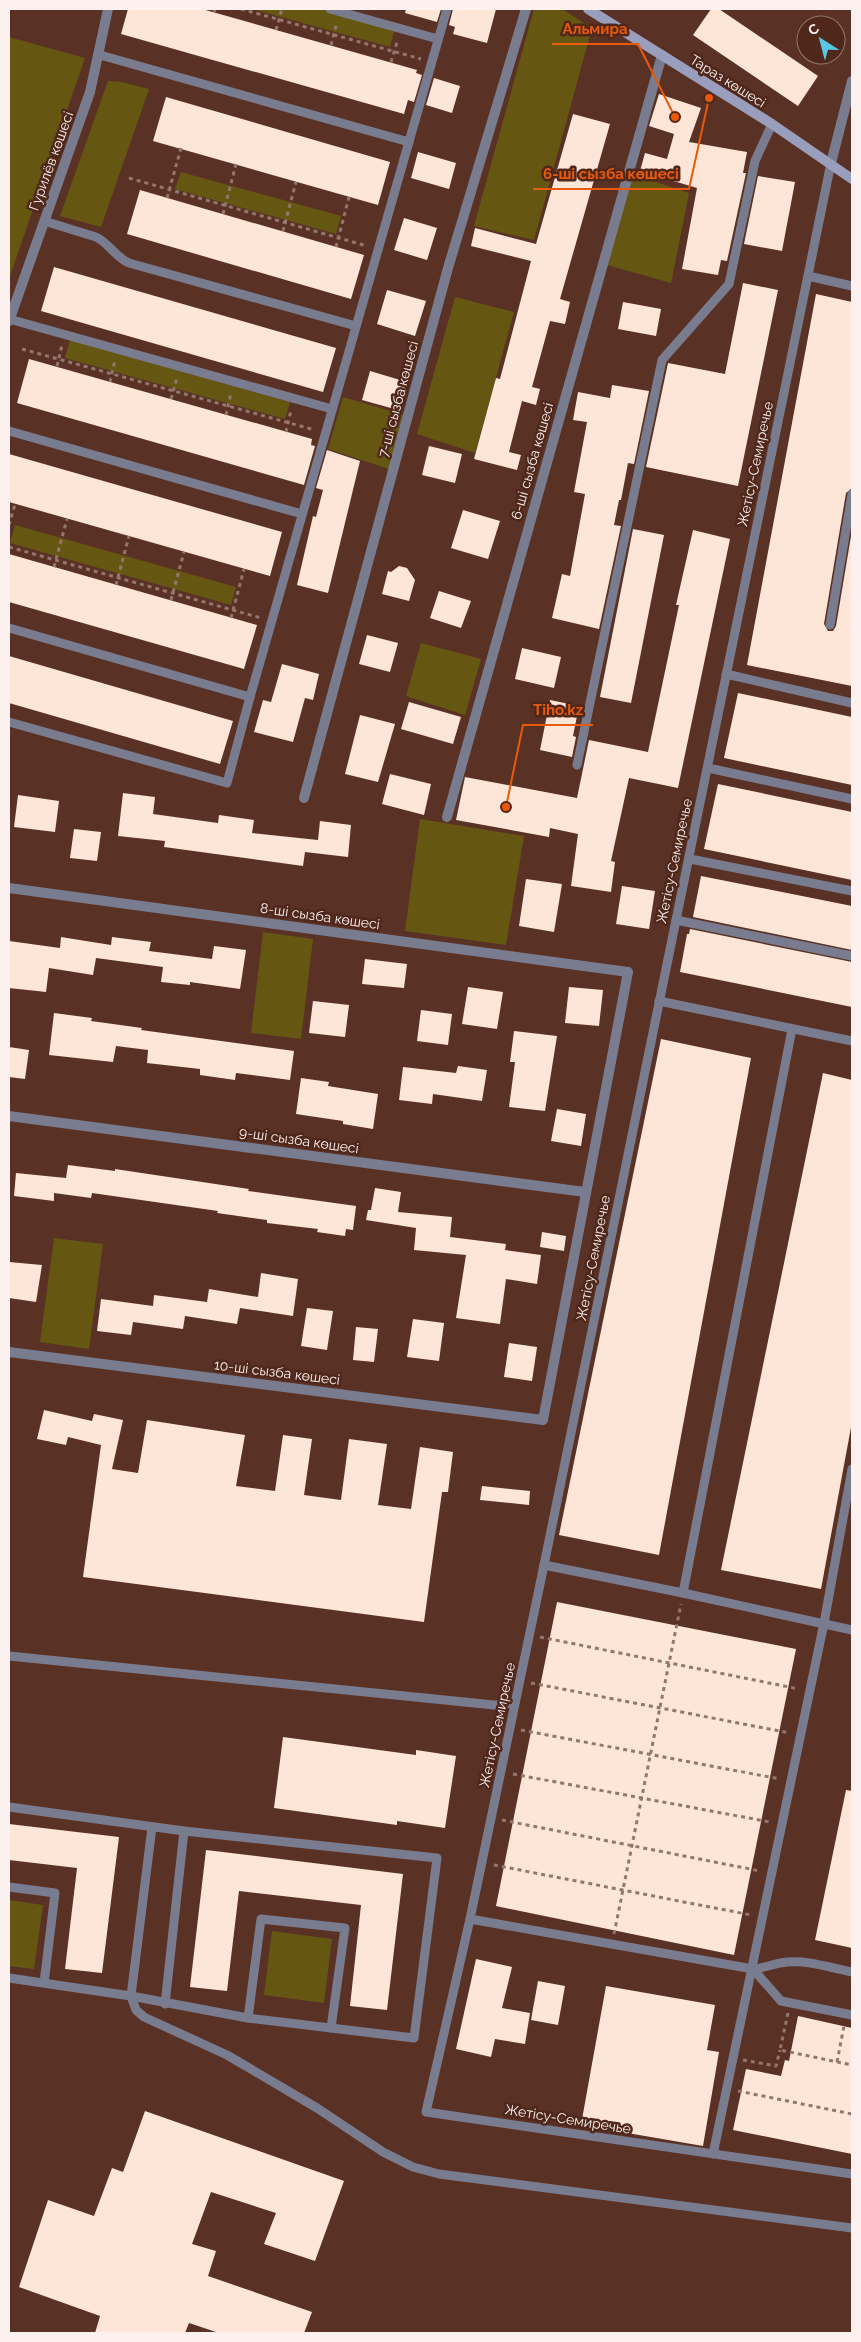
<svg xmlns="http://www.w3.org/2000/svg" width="861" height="2342" font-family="Raleway,sans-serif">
	<rect width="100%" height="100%" fill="#5a3125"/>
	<g fill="#655711">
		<path d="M 252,9 L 321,9 L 395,29 L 390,47 Z"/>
		<path d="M 534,9 L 562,9 L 592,28 L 534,240 L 474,226 Z"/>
		<path d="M 9,37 L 85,58 L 9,279 Z"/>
		<path d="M 108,81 L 122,82 L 149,89 L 101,227 L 60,216 Z"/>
		<path d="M 181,172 L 341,216 L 336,234 L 175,189 Z"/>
		<path d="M 632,174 L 689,193 L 671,283 L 607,265 Z"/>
		<path d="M 455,297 L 514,312 L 475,453 L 417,434 Z"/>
		<path d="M 70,340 L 290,402 L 285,419 L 65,358 Z"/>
		<path d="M 343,397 L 404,415 L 389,469 L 328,449 Z"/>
		<path d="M 15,525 L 236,587 L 231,605 L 10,543 Z"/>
		<path d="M 421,643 L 481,659 L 465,715 L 406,696 Z"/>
		<path d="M 420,819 L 524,836 L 506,945 L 405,931 Z"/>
		<path d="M 263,932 L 313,939 L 301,1039 L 251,1033 Z"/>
		<path d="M 54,1238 L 103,1244 L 89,1349 L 40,1342 Z"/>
		<path d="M 9,1900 L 43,1905 L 34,1969 L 9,1966 Z"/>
		<path d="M 272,1931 L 332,1939 L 324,2003 L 264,1995 Z"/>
	</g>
	<g fill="#fde6d7">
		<path d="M 128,9 L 202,9 L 417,70 L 416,73 L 422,75 L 414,102 L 408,100 L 404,114 L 121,34 Z"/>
		<path d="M 406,9 L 441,9 L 437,22 L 405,13 Z"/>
		<path d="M 453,9 L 496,9 L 487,43 L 453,34 L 455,27 L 449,25 Z"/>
		<path d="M 711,9 L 719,9 L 818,76 L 798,106 L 693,35 Z"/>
		<path d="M 434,78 L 460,86 L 452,113 L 426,105 Z"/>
		<path d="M 659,94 L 701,108 L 689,142 L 747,152 L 743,173 L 746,173 L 727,261 L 721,260 L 718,275 L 682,269 L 697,188 L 640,171 L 645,153 L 667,159 L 674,134 L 649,126 Z"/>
		<path d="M 166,97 L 390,162 L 378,205 L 153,141 Z"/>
		<path d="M 573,114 L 610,124 L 560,299 L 570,302 L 565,324 L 550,321 L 532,387 L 540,389 L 536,405 L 522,401 L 509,452 L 521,455 L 517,470 L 474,459 L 496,378 L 500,379 L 531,261 L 471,246 L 475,228 L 536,244 Z"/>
		<path d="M 418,152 L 456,163 L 449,189 L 411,178 Z"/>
		<path d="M 758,176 L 795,182 L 782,251 L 744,244 Z"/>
		<path d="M 140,190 L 364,255 L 351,299 L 127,234 Z"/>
		<path d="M 404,218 L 437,228 L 427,260 L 394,250 Z"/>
		<path d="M 54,267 L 336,348 L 323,392 L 41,311 Z"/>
		<path d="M 743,283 L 778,290 L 738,486 L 646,467 L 668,363 L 725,374 Z"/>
		<path d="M 387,290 L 426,301 L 415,336 L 377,324 Z"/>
		<path d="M 816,294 L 852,302 L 852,488 L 846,493 L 824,624 L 828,631 L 833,631 L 836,626 L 852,530 L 852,686 L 747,665 Z"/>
		<path d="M 623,302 L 661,309 L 656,336 L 618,329 Z"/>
		<path d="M 29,359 L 312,439 L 311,445 L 315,446 L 304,485 L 17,403 Z"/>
		<path d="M 370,371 L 407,382 L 398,410 L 362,400 Z"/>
		<path d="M 612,385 L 649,391 L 634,464 L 628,463 L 621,500 L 619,500 L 614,525 L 621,526 L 599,629 L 552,618 L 562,574 L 570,576 L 585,494 L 574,492 L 587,422 L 573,420 L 578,392 L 610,398 Z"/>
		<path d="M 429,446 L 462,454 L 455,483 L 422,475 Z"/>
		<path d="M 327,450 L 360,461 L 328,593 L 297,585 L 313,516 L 316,517 L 323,490 L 316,488 Z"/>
		<path d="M 9,454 L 282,532 L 270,576 L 9,502 Z"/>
		<path d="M 463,510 L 500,521 L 488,559 L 451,548 Z"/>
		<path d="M 633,529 L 664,535 L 631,703 L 600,697 Z"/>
		<path d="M 693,530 L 730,539 L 678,788 L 629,778 L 611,861 L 615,862 L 611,892 L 571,886 L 578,834 L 550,828 L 549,837 L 456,820 L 465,777 L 577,798 L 589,740 L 648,752 L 679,605 L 676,605 Z"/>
		<path d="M 9,554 L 257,625 L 244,669 L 9,602 Z"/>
		<path d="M 399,566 L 407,568 L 415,580 L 409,601 L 382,594 L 388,571 L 391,572 Z"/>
		<path d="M 439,591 L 471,601 L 461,628 L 430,618 Z"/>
		<path d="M 367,635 L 398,643 L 390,672 L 359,664 Z"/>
		<path d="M 522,648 L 561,657 L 554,688 L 515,679 Z"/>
		<path d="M 9,656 L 233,721 L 220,764 L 9,703 Z"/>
		<path d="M 282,664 L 319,674 L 313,700 L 305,698 L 293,742 L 254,732 L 263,700 L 271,702 Z"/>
		<path d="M 738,693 L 852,717 L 852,785 L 724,758 Z"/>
		<path d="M 550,700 L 579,706 L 573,736 L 576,737 L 572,757 L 540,750 Z"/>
		<path d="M 409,702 L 461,717 L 453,744 L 401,729 Z"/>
		<path d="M 360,715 L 395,724 L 378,782 L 345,774 Z"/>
		<path d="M 390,774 L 431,784 L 424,815 L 382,804 Z"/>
		<path d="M 718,784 L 852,812 L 852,880 L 704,849 Z"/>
		<path d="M 123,793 L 155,797 L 153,814 L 218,823 L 219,815 L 254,820 L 252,833 L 318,840 L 320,821 L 351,825 L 348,857 L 305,852 L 303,866 L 164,847 L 165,841 L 118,836 Z"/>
		<path d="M 18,795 L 59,801 L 55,832 L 14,827 Z"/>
		<path d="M 74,829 L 101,832 L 97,861 L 70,858 Z"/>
		<path d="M 701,876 L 852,906 L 852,950 L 693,917 Z"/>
		<path d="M 526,879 L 562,884 L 554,932 L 519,926 Z"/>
		<path d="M 622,886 L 655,891 L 649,929 L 616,924 Z"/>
		<path d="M 690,929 L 852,962 L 852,1007 L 680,972 L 687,934 L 689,934 Z"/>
		<path d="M 61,937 L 111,945 L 112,937 L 151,942 L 149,951 L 212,959 L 214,946 L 246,950 L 240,989 L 190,982 L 190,985 L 161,982 L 163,967 L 96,958 L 93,975 L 49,968 L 46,992 L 9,988 L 9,941 L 60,948 Z"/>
		<path d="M 365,959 L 407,964 L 404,988 L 362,984 Z"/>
		<path d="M 468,987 L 503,992 L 497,1029 L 462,1024 Z"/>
		<path d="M 569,987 L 603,990 L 599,1026 L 565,1023 Z"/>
		<path d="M 313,1001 L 349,1005 L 345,1037 L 309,1033 Z"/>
		<path d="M 421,1010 L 452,1014 L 448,1045 L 417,1041 Z"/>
		<path d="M 54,1013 L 92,1018 L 91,1021 L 142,1028 L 141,1030 L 294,1051 L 290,1080 L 236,1073 L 235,1080 L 200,1075 L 200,1069 L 147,1063 L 148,1050 L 116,1046 L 113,1062 L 49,1055 Z"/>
		<path d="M 514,1031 L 557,1036 L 545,1111 L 509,1107 L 515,1062 L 510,1062 Z"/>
		<path d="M 661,1039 L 751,1058 L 659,1555 L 559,1535 Z"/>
		<path d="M 9,1047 L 29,1050 L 25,1079 L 9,1077 Z"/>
		<path d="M 458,1066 L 487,1070 L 482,1101 L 433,1094 L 432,1104 L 399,1100 L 403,1067 L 456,1073 Z"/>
		<path d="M 823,1073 L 852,1080 L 852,1422 L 821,1589 L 721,1570 Z"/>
		<path d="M 301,1078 L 329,1082 L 328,1086 L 378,1094 L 373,1129 L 343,1124 L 343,1121 L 296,1114 Z"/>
		<path d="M 557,1109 L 586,1114 L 581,1146 L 551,1141 Z"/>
		<path d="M 68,1165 L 115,1171 L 115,1169 L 249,1189 L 248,1191 L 356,1206 L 353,1230 L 346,1229 L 345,1236 L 317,1232 L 318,1229 L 267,1223 L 267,1220 L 217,1213 L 218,1211 L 92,1193 L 91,1198 L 54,1193 L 54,1201 L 14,1196 L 16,1173 L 66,1178 Z"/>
		<path d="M 375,1188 L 401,1192 L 398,1212 L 452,1217 L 450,1237 L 506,1244 L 505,1250 L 541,1255 L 537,1284 L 506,1279 L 500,1324 L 456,1318 L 466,1255 L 414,1250 L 416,1228 L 366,1220 L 368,1210 L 371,1210 Z"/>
		<path d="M 542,1232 L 566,1236 L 564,1251 L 540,1247 Z"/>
		<path d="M 9,1262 L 42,1265 L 36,1302 L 9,1298 Z"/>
		<path d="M 261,1273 L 298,1279 L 293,1316 L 240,1308 L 237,1324 L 185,1316 L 183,1329 L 133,1322 L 131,1335 L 97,1331 L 101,1299 L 153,1306 L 154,1295 L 207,1302 L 209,1289 L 258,1297 Z"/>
		<path d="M 307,1308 L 333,1311 L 327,1350 L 301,1346 Z"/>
		<path d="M 413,1319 L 444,1323 L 439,1361 L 407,1357 Z"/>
		<path d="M 356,1327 L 378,1329 L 374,1362 L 353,1360 Z"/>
		<path d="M 509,1343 L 537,1347 L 532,1381 L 504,1377 Z"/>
		<path d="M 44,1410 L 92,1421 L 94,1414 L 123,1420 L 112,1469 L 138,1473 L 147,1420 L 245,1435 L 236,1486 L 275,1491 L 283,1435 L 312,1439 L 304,1495 L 341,1500 L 349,1439 L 387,1444 L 378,1505 L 411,1509 L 420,1447 L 453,1452 L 448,1492 L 442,1492 L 424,1622 L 83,1577 L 101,1445 L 68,1437 L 66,1445 L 37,1439 Z"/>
		<path d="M 482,1486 L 530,1491 L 529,1505 L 480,1500 Z"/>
		<path d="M 557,1602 L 796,1649 L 734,1955 L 496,1906 Z"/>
		<path d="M 283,1737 L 416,1755 L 416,1750 L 456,1756 L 445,1828 L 397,1821 L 397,1825 L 274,1808 Z"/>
		<path d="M 846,1790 L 852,1791 L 852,1948 L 815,1940 Z"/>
		<path d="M 9,1824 L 119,1837 L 102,1973 L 65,1969 L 77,1868 L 9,1860 Z"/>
		<path d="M 206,1850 L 403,1874 L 387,2010 L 350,2006 L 361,1905 L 239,1891 L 227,1991 L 190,1987 Z"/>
		<path d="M 476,1959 L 512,1967 L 502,2008 L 530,2013 L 525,2044 L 495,2039 L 491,2057 L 456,2049 Z"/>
		<path d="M 538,1981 L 565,1986 L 558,2025 L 531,2020 Z"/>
		<path d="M 606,1986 L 715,2005 L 707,2050 L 719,2052 L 703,2146 L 581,2125 Z"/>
		<path d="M 798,2016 L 852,2028 L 852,2154 L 733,2130 L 746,2069 L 781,2076 L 785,2060 L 789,2061 Z"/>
		<path d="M 145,2111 L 344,2181 L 315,2261 L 264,2244 L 276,2213 L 211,2192 L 192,2244 L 216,2251 L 208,2276 L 312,2312 L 304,2333 L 219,2333 L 189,2323 L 185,2333 L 95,2333 L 100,2316 L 19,2287 L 48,2200 L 94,2216 L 112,2168 L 123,2172 Z"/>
	</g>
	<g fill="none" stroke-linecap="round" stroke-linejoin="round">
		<g stroke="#94766d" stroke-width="3" stroke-dasharray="4 4" stroke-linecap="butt">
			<path d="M 241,9 L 421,59"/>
			<path d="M 214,12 L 215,9"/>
			<path d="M 276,30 L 282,9"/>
			<path d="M 331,45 L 337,22"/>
			<path d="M 391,62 L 398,39"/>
			<path d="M 129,178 L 367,246"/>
			<path d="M 167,198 L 181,148"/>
			<path d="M 223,214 L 236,164"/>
			<path d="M 283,231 L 296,182"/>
			<path d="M 336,247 L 349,197"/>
			<path d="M 22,349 L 315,430"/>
			<path d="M 57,366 L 62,345"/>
			<path d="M 110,382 L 115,360"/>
			<path d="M 171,399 L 177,378"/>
			<path d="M 226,415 L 231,393"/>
			<path d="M 286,432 L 291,410"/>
			<path d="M 9,525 L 15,504"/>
			<path d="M 9,547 L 261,618"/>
			<path d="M 54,567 L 67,519"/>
			<path d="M 116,585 L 129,536"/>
			<path d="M 171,600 L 184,552"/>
			<path d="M 231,618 L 244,569"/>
			<path d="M 540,1637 L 799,1689"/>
			<path d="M 531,1683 L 790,1733"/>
			<path d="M 521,1730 L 780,1779"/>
			<path d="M 513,1774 L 770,1822"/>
			<path d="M 502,1820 L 760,1871"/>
			<path d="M 494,1865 L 751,1915"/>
			<path d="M 614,1934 L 681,1604"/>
			<path d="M 788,2013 L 780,2050 L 852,2065"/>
			<path d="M 743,2060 L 776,2066 L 780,2050"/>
			<path d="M 837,2062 L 844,2026"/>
			<path d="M 738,2091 L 852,2114"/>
		</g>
		<g stroke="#797c8f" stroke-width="9">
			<path d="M 330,9 L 438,39"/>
			<path d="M 100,55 L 409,142"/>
			<path d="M 44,221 L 96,237 C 109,243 115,257 129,263 L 356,326"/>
			<path d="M 808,276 L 852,286"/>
			<path d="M 9,319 L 332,409"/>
			<path d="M 9,431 L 302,514"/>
			<path d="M 830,625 L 852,494"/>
			<path d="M 9,628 L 250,697 L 447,9"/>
			<path d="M 726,674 L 852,703"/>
			<path d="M 9,722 L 227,783 L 250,697"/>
			<path d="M 577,765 L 662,360 L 729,284 L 755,161 L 772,124"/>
			<path d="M 708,768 L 852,799"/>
			<path d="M 690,859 L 852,891"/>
			<path d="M 676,920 L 852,956"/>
			<path d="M 659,1001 L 852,1041"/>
			<path d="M 792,1029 L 683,1593 L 544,1565 L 831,163"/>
			<path d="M 544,1565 L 470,1919 L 753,1969 L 781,2001 L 852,2015"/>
			<path d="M 683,1593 L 852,1630"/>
			<path d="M 9,1656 L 494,1705 L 515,1703"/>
			<path d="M 9,1807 L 184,1831 L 437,1858 L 414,2038 L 248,2018 L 131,1996 L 9,1978"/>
			<path d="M 152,1827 L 131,1996 L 136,2010 L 144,2017 L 227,2055 L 317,2108 L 383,2152 L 413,2167 L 439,2174 L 852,2228"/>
			<path d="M 9,1887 L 55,1893 L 44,1983"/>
			<path d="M 470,1919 L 426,2112 L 852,2174"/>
			<path d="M 753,1969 C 765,1968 775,1963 787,1962 C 808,1960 831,1968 852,1972"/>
			<path d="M 165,2004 L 184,1831"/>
			<path d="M 248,2018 L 261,1919 L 345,1928 L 331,2028"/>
			<path d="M 713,2154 L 824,1623 L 852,1469"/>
		</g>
		<g stroke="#797c8f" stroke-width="10">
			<path d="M 831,163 L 852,81"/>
			<path d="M 9,321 L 90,92 L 108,9"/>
			<path d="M 304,798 L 448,268 L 526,9"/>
			<path d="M 447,817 L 662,55"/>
			<path d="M 9,888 L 628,972 L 543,1420 L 9,1352"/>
			<path d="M 9,1116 L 585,1192"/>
		</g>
		<path stroke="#999ebc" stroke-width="10" d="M 588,9 L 772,124 L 852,179"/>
	</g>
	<g text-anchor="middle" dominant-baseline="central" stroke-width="5" stroke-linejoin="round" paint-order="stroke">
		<g font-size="14" fill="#fcf1ee" stroke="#4f271b">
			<text transform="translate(728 81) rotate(32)">Тараз көшесі</text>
			<text transform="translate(51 161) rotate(-70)">Гурилёв көшесі</text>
			<text transform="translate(398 399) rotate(-75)">7-ші сызба көшесі</text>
			<text transform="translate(532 461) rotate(-74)">6-ші сызба көшесі</text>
			<text transform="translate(755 464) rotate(-78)">Жетісу-Семиречье</text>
			<text transform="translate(674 861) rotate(-78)">Жетісу-Семиречье</text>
			<text transform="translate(320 916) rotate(8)">8-ші сызба көшесі</text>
			<text transform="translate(299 1140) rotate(8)">9-ші сызба көшесі</text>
			<text transform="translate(593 1258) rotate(-79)">Жетісу-Семиречье</text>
			<text transform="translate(277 1372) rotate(7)">10-ші сызба көшесі</text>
			<text transform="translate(497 1725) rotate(-78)">Жетісу-Семиречье</text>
			<text transform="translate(568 2119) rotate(9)">Жетісу-Семиречье</text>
		</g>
	</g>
	<path fill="none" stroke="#e8590c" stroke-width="2" d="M675 117L638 44H552M709 98L689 189H533M506 807L523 725H593"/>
	<g fill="#e8590c" stroke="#4f271b" stroke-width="2">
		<circle cx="675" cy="117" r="5"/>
		<circle cx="709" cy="98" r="5"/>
		<circle cx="506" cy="807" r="5"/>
	</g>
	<g font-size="15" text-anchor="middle" font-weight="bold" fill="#e8590c" stroke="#4f271b" stroke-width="5" stroke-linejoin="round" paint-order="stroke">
		<text x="595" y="34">Альмира</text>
		<text x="611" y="179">6-ші сызба көшесі</text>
		<text x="558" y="715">Tiho.kz</text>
	</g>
	<rect width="861" height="2342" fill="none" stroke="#fcf1ee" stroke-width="20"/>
	<g transform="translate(821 40) rotate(324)"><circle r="24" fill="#4f271b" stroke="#94786f"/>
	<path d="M0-4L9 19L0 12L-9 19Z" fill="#59c8e5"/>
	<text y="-8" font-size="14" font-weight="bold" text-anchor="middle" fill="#fcf1ee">С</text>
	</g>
</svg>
